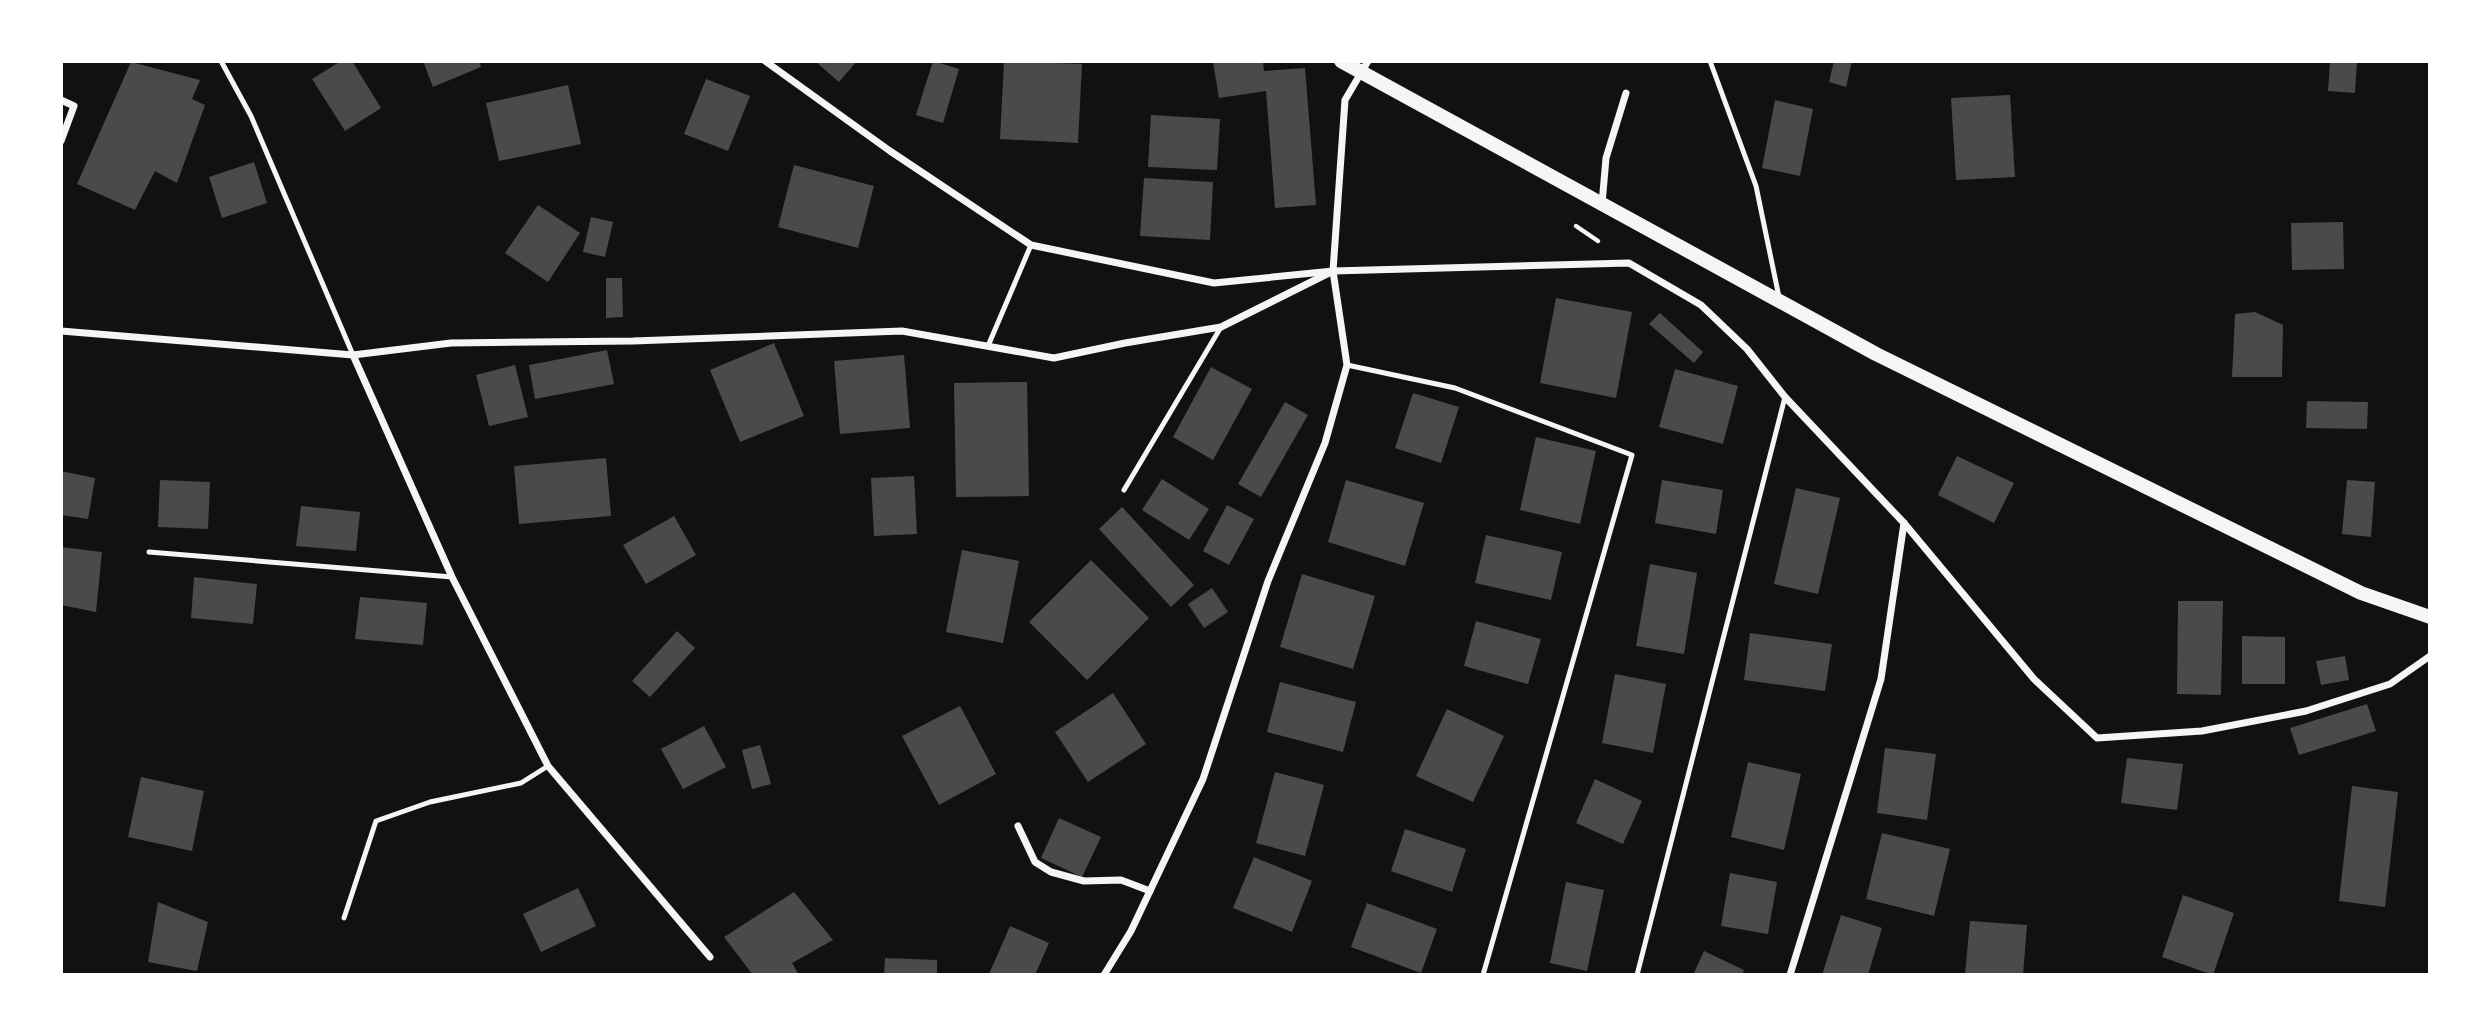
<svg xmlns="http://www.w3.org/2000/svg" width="2491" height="1036" font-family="Overpass,sans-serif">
	<rect width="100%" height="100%" fill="#111"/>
	<g fill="#4a4a4a">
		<path d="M 341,61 L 352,61 L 381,108 L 345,131 L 312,79 Z"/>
		<path d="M 423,61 L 479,61 L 481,67 L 433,87 Z"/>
		<path d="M 815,61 L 857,61 L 839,82 Z"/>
		<path d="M 933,61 L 959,69 L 943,123 L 916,115 Z"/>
		<path d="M 1004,61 L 1082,64 L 1078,143 L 1000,139 Z"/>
		<path d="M 1263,61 L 1264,71 L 1305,68 L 1316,205 L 1275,208 L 1266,91 L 1219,98 L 1213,62 Z"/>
		<path d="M 1834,61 L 1852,61 L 1846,87 L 1829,82 Z"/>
		<path d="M 2330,61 L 2357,61 L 2355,93 L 2328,91 Z"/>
		<path d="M 131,62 L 200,80 L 192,99 L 205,105 L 177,183 L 155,171 L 135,210 L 77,184 Z"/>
		<path d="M 706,79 L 750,96 L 728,151 L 684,134 Z"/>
		<path d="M 568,85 L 581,144 L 499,161 L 486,103 Z"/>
		<path d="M 2010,95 L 2015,177 L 1956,180 L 1951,98 Z"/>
		<path d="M 1775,100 L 1813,109 L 1800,176 L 1762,168 Z"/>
		<path d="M 1151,115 L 1220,119 L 1217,170 L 1148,167 Z"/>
		<path d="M 254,162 L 267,203 L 222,218 L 209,177 Z"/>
		<path d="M 794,165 L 874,186 L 858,248 L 778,227 Z"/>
		<path d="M 1144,178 L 1213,182 L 1210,240 L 1140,236 Z"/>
		<path d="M 538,205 L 580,233 L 548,282 L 505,253 Z"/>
		<path d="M 591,217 L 613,222 L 605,257 L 583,252 Z"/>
		<path d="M 2343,222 L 2344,269 L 2292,270 L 2291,223 Z"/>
		<path d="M 606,278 L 622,278 L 623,317 L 606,318 Z"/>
		<path d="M 1556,298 L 1632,312 L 1616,398 L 1540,383 Z"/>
		<path d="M 2255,312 L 2283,325 L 2282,377 L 2232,377 L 2235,314 Z"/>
		<path d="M 1660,313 L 1703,352 L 1694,363 L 1649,324 Z"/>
		<path d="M 774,343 L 804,416 L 740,442 L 710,370 Z"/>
		<path d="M 607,350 L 614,384 L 535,399 L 529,365 Z"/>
		<path d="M 904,355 L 910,428 L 840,434 L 834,361 Z"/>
		<path d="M 515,365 L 528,417 L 489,426 L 476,375 Z"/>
		<path d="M 1211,367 L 1252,389 L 1213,460 L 1173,437 Z"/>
		<path d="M 1675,369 L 1738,386 L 1723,444 L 1659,427 Z"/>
		<path d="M 1027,382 L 1029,496 L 956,497 L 954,383 Z"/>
		<path d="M 1413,393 L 1459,407 L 1441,463 L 1395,448 Z"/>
		<path d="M 2307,401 L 2368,402 L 2367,429 L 2306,428 Z"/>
		<path d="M 1285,402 L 1308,415 L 1261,497 L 1238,484 Z"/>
		<path d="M 1536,437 L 1596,451 L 1580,524 L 1520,510 Z"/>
		<path d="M 1957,456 L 2014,483 L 1994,523 L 1938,495 Z"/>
		<path d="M 606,458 L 611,516 L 519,524 L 514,466 Z"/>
		<path d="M 61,471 L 95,478 L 88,519 L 61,515 Z"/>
		<path d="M 914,476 L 917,534 L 874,536 L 871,478 Z"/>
		<path d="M 1162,479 L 1209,509 L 1189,540 L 1142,510 Z"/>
		<path d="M 160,480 L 210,482 L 208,529 L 158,527 Z"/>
		<path d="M 1346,480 L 1424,503 L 1405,566 L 1328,542 Z"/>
		<path d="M 1662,480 L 1723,490 L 1716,534 L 1655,523 Z"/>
		<path d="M 2347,480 L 2375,482 L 2371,537 L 2342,534 Z"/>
		<path d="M 1796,488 L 1840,498 L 1818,594 L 1774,584 Z"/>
		<path d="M 1227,505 L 1254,519 L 1229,565 L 1203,551 Z"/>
		<path d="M 301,506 L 360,512 L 356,551 L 296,546 Z"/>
		<path d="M 1122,507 L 1194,585 L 1171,607 L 1099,529 Z"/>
		<path d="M 674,516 L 696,555 L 646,584 L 623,545 Z"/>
		<path d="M 1486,535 L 1562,552 L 1551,600 L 1475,583 Z"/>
		<path d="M 61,547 L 102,552 L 96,612 L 61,605 Z"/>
		<path d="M 962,550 L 1019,561 L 1003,643 L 946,632 Z"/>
		<path d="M 1091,560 L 1149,618 L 1087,680 L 1029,622 Z"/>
		<path d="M 1650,564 L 1697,573 L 1684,654 L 1636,646 Z"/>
		<path d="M 1302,574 L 1375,596 L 1353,669 L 1280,647 Z"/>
		<path d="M 194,577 L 257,584 L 253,624 L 191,618 Z"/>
		<path d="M 1212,588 L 1228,612 L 1204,628 L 1188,604 Z"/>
		<path d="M 360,597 L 427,603 L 423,645 L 355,639 Z"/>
		<path d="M 2178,601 L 2223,601 L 2221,695 L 2177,694 Z"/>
		<path d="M 1476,621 L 1541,639 L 1528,684 L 1464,666 Z"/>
		<path d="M 677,631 L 695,648 L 650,697 L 632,681 Z"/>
		<path d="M 1750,633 L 1832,644 L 1825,691 L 1744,680 Z"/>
		<path d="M 2242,636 L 2285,637 L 2285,684 L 2242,684 Z"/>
		<path d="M 2345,656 L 2349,680 L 2321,685 L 2316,661 Z"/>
		<path d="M 1615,674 L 1666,684 L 1653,753 L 1602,743 Z"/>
		<path d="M 1280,682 L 1356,702 L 1343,752 L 1267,732 Z"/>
		<path d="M 1113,693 L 1146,744 L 1088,782 L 1055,732 Z"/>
		<path d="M 2367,704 L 2376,731 L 2299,755 L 2290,728 Z"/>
		<path d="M 960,706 L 996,774 L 939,805 L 902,736 Z"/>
		<path d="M 1447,709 L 1504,736 L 1473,802 L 1416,776 Z"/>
		<path d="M 704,726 L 726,767 L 683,789 L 661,749 Z"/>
		<path d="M 760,745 L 771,784 L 752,789 L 742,750 Z"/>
		<path d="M 1885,748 L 1936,754 L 1927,820 L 1877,813 Z"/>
		<path d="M 2127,758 L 2183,764 L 2177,810 L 2121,803 Z"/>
		<path d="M 1748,762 L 1801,774 L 1784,850 L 1731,837 Z"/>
		<path d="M 1275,772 L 1324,785 L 1305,856 L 1256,843 Z"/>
		<path d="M 141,777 L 204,791 L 192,851 L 128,837 Z"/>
		<path d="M 1595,779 L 1642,801 L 1623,844 L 1576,823 Z"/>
		<path d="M 2352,786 L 2398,792 L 2385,907 L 2339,901 Z"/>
		<path d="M 1059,818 L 1101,837 L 1082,877 L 1041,858 Z"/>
		<path d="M 1405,829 L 1466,849 L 1452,892 L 1391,871 Z"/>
		<path d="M 1882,833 L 1950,849 L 1934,916 L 1866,899 Z"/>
		<path d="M 1254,857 L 1312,881 L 1292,932 L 1233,908 Z"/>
		<path d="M 1730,873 L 1777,882 L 1768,934 L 1721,926 Z"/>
		<path d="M 1566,882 L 1604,890 L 1587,971 L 1550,963 Z"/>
		<path d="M 578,888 L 596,926 L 541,952 L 523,914 Z"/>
		<path d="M 794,892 L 833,940 L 792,963 L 799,975 L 753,975 L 724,937 Z"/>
		<path d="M 2183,895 L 2234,913 L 2213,975 L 2162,957 Z"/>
		<path d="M 158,902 L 208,922 L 197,971 L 148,962 Z"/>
		<path d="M 1367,903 L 1437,929 L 1421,973 L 1351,947 Z"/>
		<path d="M 1841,915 L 1882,928 L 1868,975 L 1822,975 Z"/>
		<path d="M 1970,921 L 2027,925 L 2023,975 L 1965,975 Z"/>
		<path d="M 1010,926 L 1049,943 L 1035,975 L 989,974 Z"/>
		<path d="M 1704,951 L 1744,970 L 1742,975 L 1693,975 Z"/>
		<path d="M 885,958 L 937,960 L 937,975 L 884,975 Z"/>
	</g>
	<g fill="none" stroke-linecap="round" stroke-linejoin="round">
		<path stroke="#f5f5f5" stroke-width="4.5" d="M 1576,226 L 1598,241"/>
		<g stroke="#f5f5f5" stroke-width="5">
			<path d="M 221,61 L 251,116 L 353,355"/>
			<path d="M 1710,61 L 1756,186 L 1779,297"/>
			<path d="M 988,346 L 1031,245"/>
			<path d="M 1347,365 L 1455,388 L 1632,455 L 1483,975"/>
			<path d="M 1124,490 L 1221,327"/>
			<path d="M 149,552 L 452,577"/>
			<path d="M 344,918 L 376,821 L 430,802 L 521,783 L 548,766"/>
			<path d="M 1637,975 L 1785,397"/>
		</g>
		<g stroke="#f5f5f5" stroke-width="7">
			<path d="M 765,61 L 890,151 L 1031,245 L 1214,283 L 1333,271 L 1629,263 L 1701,305 L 1747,349 L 1785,397 L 1904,523 L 2034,679 L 2097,738 L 2202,731 L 2306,711 L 2390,684 L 2430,656"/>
			<path d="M 61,100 L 74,106 L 61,141"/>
			<path d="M 1602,204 L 1606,158 L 1626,93"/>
			<path d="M 61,331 L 353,355 L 451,343 L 633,341 L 902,331 L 1054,358 L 1125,343 L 1221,327 L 1329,273"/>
			<path d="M 353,355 L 452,577 L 548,766 L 710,957"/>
			<path d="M 1018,826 L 1035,862 L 1051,872 L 1084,881 L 1121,880 L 1150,891"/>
			<path d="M 1104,975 L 1131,931 L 1203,779 L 1268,581 L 1325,443 L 1347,365 L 1333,271 L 1345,100 L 1368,61"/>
			<path d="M 1790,975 L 1881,679 L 1904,523"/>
		</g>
		<path stroke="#f5f5f5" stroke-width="14" d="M 1341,61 L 1876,354 L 2361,593 L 2430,617"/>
	</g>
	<rect width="2491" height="1036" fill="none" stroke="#ffffff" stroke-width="126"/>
</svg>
